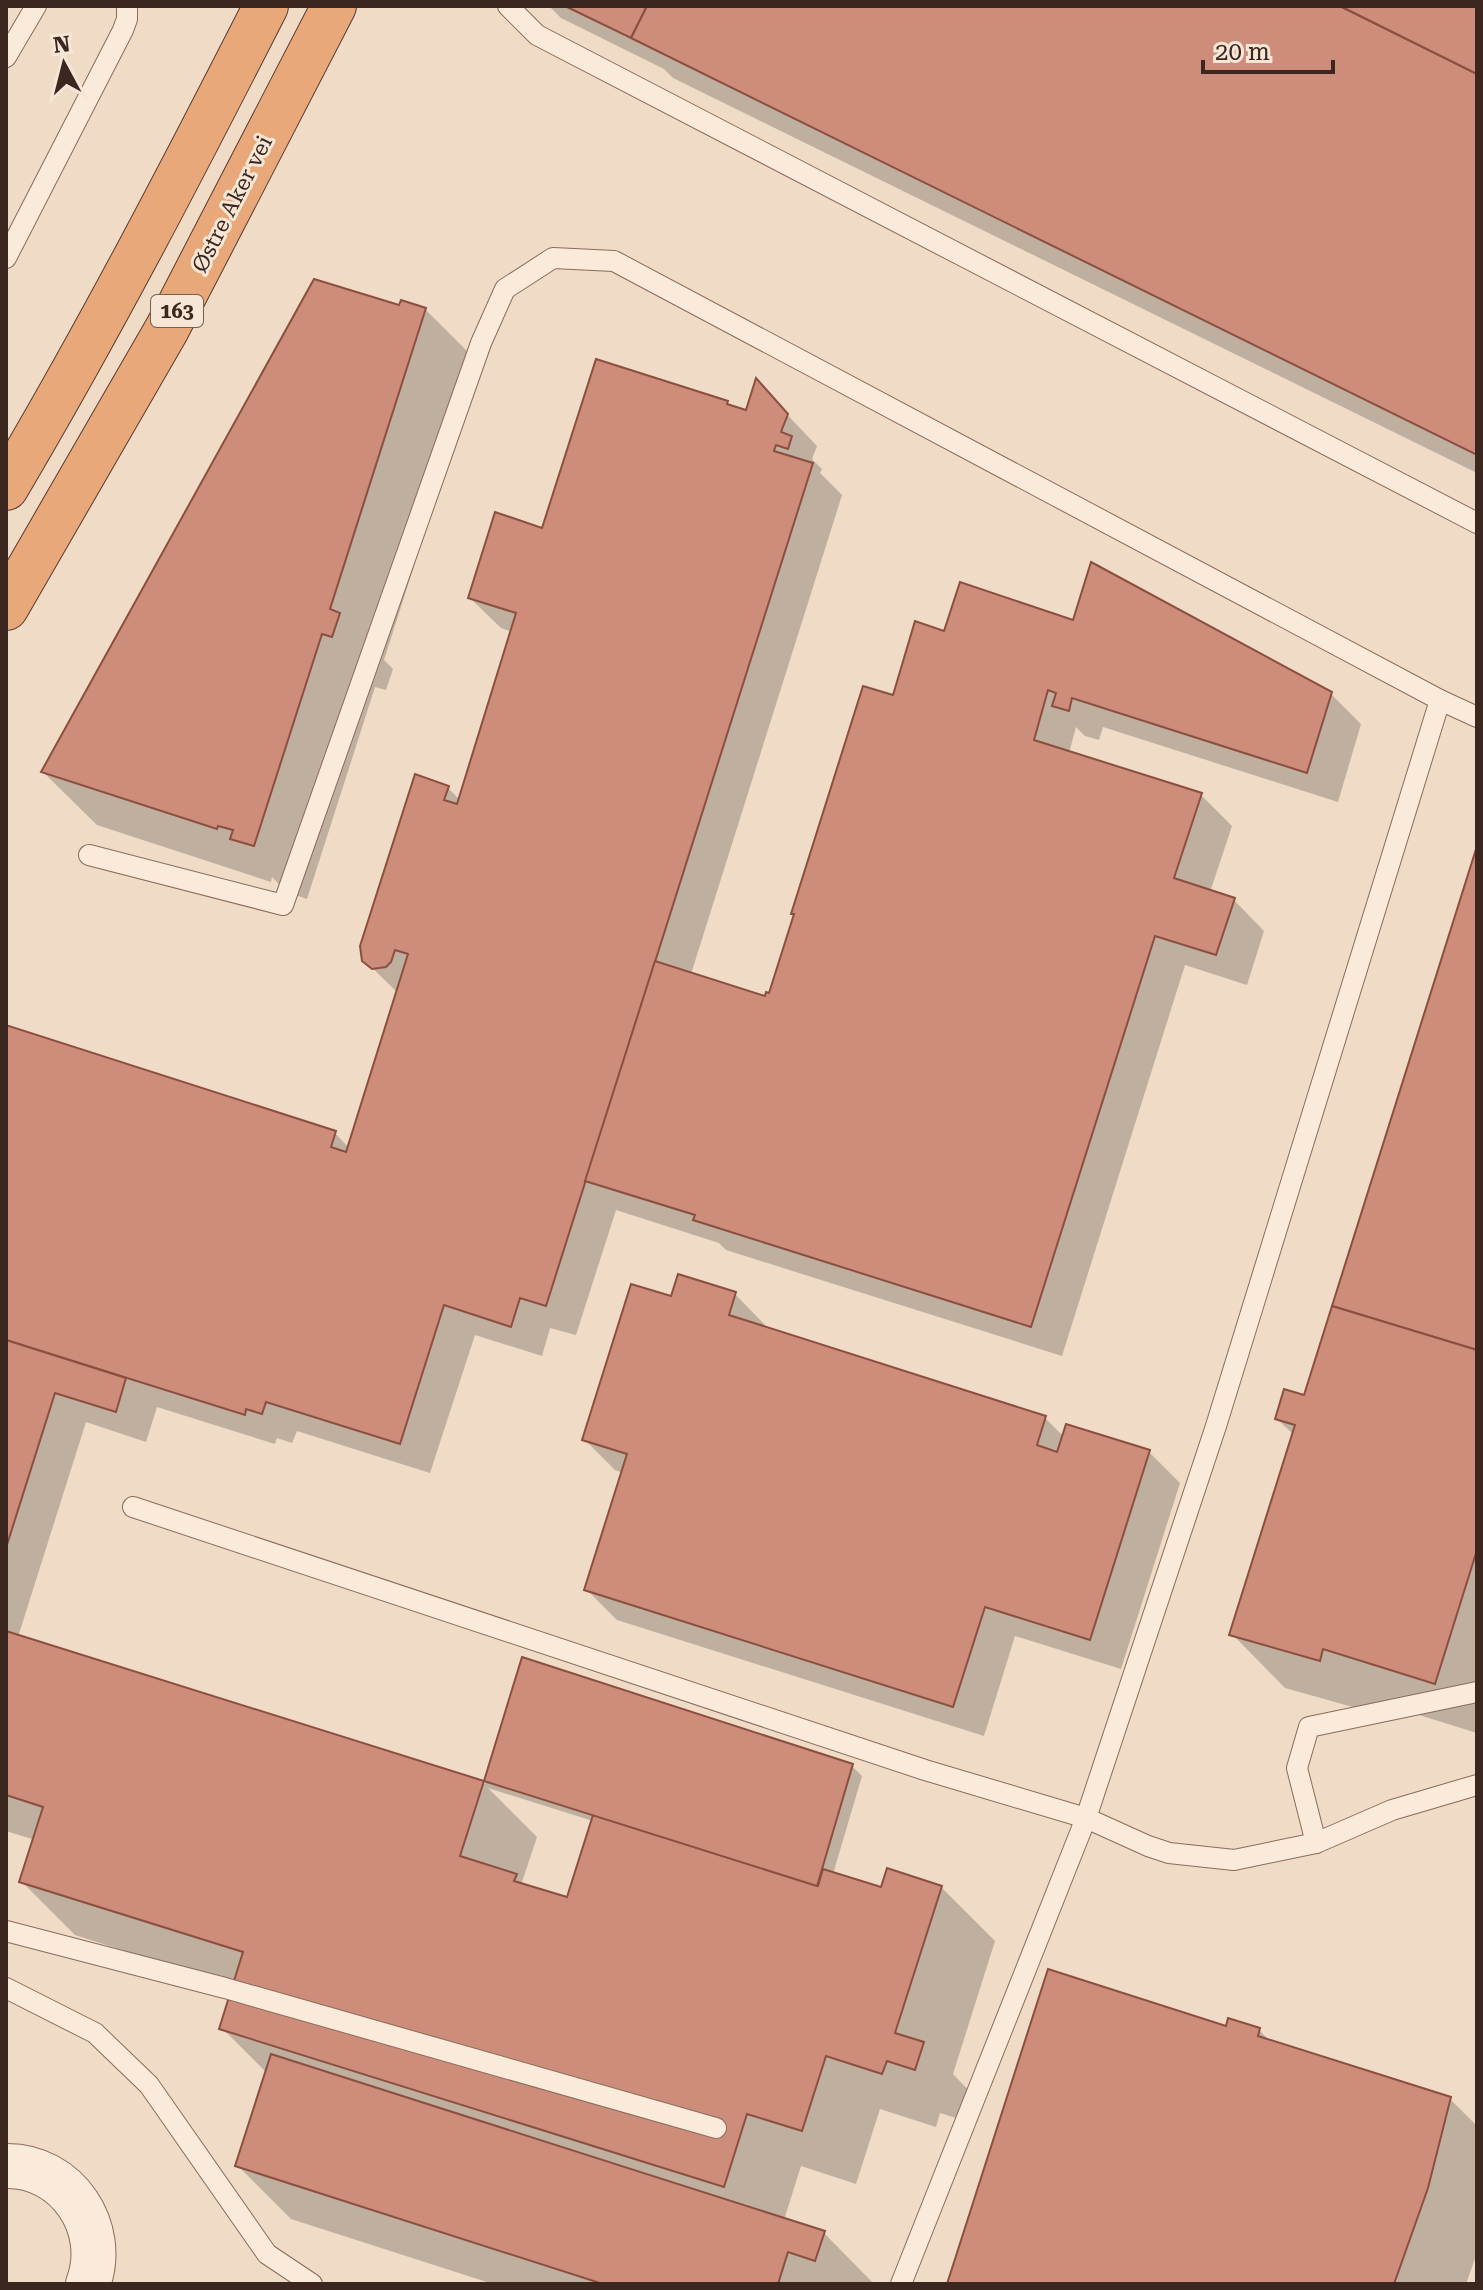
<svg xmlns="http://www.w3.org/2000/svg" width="1483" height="2290" font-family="'Roboto Serif',serif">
	<rect width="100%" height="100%" fill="#efdbc6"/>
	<g fill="#0003" fill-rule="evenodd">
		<path d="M 549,6 L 1477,6 L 1477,473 L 673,78 L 664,69 L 561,18 Z"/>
		<path d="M 400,308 L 425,309 L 479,363 L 384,660 L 393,669 L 386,690 L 375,687 L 307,899 L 287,892 L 272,877 L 271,882 L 97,825 L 43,772 Z"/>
		<path d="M 756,382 L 817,446 L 812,459 L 822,469 L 820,473 L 842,495 L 691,974 L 766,999 L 770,995 L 894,698 L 945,634 L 1074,623 L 1330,693 L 1361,724 L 1338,802 L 1103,727 L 1099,740 L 1085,736 L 1076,727 L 1069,753 L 1201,795 L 1232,826 L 1210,892 L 1234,900 L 1264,931 L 1247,985 L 1185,965 L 1062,1356 L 726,1250 L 719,1243 L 616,1210 L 576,1335 L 550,1328 L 542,1356 L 475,1335 L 430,1473 L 297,1431 L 292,1443 L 277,1438 L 275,1444 L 157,1407 L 146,1442 L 86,1422 L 18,1637 L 485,1784 L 523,1660 L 852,1766 L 862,1776 L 833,1874 L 882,1890 L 941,1887 L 995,1941 L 953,2074 L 976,2098 L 969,2122 L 940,2113 L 936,2127 L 880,2109 L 856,2184 L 801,2166 L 784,2220 L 824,2233 L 874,2284 L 493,2284 L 291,2219 L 237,2165 L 267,2073 L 222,2028 L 235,1986 L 75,1935 L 21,1881 L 35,1840 L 6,1831 L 6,1028 L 335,1133 L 349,1148 L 398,993 L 364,960 L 447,787 L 460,800 L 512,632 L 501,628 L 470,598 L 543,530 L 726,403 L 732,408 L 747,413 ZM 488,1788 L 593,1821 L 568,1900 L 528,1887 L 522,1882 L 537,1837 Z"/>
		<path d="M 1477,853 L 1477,1733 L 1377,1702 L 1374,1713 L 1285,1688 L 1232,1634 L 1294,1435 L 1277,1419 L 1306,1398 Z"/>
		<path d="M 735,1294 L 765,1325 L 764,1328 L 1045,1418 L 1064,1437 L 1067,1426 L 1149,1452 L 1180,1483 L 1121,1669 L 1015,1636 L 984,1736 L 617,1620 L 586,1589 L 623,1473 L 615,1470 L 584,1439 L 673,1299 Z"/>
		<path d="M 1227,2029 L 1259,2030 L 1271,2042 L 1450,2099 L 1477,2126 L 1477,2253 L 1466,2284 L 949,2284 Z"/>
	</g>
	<g fill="#ce8d7b" stroke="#8b4f40" stroke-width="2">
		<path d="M 565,6 L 647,6 L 631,38 Z"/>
		<path d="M 647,6 L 1340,6 L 1477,74 L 1477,455 L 631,38 Z"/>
		<path d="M 1340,6 L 1477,6 L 1477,74 Z"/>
		<path d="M 314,279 L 399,305 L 401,300 L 426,308 L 330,609 L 340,613 L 332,637 L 322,634 L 254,846 L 230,839 L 233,830 L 218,826 L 217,829 L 41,772 Z"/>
		<path d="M 596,359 L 728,401 L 727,404 L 746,410 L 756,378 L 788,414 L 781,432 L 792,436 L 788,449 L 776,445 L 774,451 L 813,463 L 546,1306 L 520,1298 L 511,1327 L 444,1305 L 400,1444 L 266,1402 L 262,1414 L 246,1409 L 245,1415 L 6,1340 L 6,1025 L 336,1131 L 331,1147 L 346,1152 L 408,954 L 395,950 L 391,962 L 386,967 L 372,969 L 362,961 L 360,946 L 415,774 L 449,786 L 444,800 L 457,804 L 516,613 L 468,598 L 495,512 L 542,528 Z"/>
		<path d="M 1091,562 L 1332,692 L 1307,773 L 1072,698 L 1069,711 L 1052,706 L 1056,693 L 1048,690 L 1034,740 L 1202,793 L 1174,878 L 1235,898 L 1216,955 L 1155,936 L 1031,1327 L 693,1220 L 695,1215 L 585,1181 L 655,961 L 765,996 L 766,992 L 769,993 L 794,914 L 791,914 L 863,686 L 893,695 L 915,621 L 944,631 L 960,582 L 1073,620 Z"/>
		<path d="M 1477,846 L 1477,1350 L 1332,1306 Z"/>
		<path d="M 678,1274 L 736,1292 L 729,1315 L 1046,1416 L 1037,1445 L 1057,1452 L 1066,1424 L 1150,1450 L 1090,1640 L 985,1607 L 953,1707 L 584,1590 L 627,1454 L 582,1440 L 631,1284 L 671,1296 Z"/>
		<path d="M 1332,1306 L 1477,1350 L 1477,1550 L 1435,1684 L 1323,1649 L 1320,1661 L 1229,1635 L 1295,1425 L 1275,1419 L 1284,1389 L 1304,1395 Z"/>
		<path d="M 6,1340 L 126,1378 L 116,1412 L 55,1393 L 6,1548 Z"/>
		<path d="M 6,1631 L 484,1781 L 460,1856 L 517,1874 L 514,1881 L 567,1897 L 593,1815 L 818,1886 L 823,1869 L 881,1887 L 887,1868 L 942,1886 L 895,2033 L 924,2042 L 915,2070 L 887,2061 L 882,2074 L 826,2056 L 802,2131 L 747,2114 L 724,2187 L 219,2029 L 243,1952 L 19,1882 L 43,1807 L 6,1795 Z"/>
		<path d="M 522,1657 L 853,1764 L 817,1886 L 484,1781 Z"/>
		<path d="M 1048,1969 L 1226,2026 L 1228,2018 L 1260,2028 L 1258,2036 L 1451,2097 L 1428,2188 L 1394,2284 L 947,2284 Z"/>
		<path d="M 271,2054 L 825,2231 L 815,2261 L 788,2252 L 778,2284 L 603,2284 L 235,2166 Z"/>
	</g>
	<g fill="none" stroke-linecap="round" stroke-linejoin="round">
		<defs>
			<g id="service">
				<path d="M 508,6 L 537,35 L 1477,523"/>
				<path d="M 6,57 L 36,6"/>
				<path d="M 6,258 L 123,30 L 127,19 L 127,6"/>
				<path d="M 89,855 L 283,905 L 481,343 L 505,289 L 553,258 L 614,261 L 1440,700 L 1477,717"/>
				<path d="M 133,1507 L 925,1770 L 1086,1818 L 1148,1846 L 1169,1853 L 1234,1860 L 1316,1843 L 1392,1810 L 1477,1785"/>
				<path d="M 1316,1843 L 1297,1768 L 1309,1727 L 1477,1692"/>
				<path d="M 6,1931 L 225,1988 L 716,2128"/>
				<path d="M 6,1988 L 95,2033 L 149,2085 L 267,2254 L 312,2284"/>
				<path d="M 901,2284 L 1086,1818 L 1216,1426 L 1440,700"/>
			</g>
			<path id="tertiary" d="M 6,2166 C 67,2165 109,2228 88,2284"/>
			<g id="trunk">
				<path d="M 6,488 C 99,331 183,169 266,6"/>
				<path d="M 6,608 L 167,329 L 334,6"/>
			</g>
		</defs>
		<use href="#service" stroke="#8b6b5b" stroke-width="22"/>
		<use href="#tertiary" stroke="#8b6b5b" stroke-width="46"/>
		<use href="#trunk" stroke="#593a2f" stroke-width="46"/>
		<use href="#service" stroke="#faead9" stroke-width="20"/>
		<use href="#tertiary" stroke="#faead9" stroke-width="44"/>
		<use href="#trunk" stroke="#e9a879" stroke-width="44"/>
	</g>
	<g text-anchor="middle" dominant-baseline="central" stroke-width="6" stroke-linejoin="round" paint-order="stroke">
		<rect fill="#f6e6d5" stroke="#736056" stroke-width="2" x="151" y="295" width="52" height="32" rx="6"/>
		<g font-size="20" font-weight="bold" fill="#3b271f">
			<text x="177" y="311">163</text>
		</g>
		<g font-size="22" fill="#3b271f" stroke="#f6e6d5">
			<text transform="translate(232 204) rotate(-63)">Østre Aker vei</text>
		</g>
	</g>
	<rect width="1483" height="2290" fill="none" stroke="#3b271f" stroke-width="16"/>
	<g transform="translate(64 64) rotate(353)" stroke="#f6e6d5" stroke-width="6" paint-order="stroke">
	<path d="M0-6L14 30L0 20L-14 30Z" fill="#3b271f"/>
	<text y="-12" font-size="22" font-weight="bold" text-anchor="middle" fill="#3b271f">N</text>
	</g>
	<path d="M1203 60v12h130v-12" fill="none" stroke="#3b271f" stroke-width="4"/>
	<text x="1215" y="60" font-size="24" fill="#3b271f" stroke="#f6e6d5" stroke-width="6" paint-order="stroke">20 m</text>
</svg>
